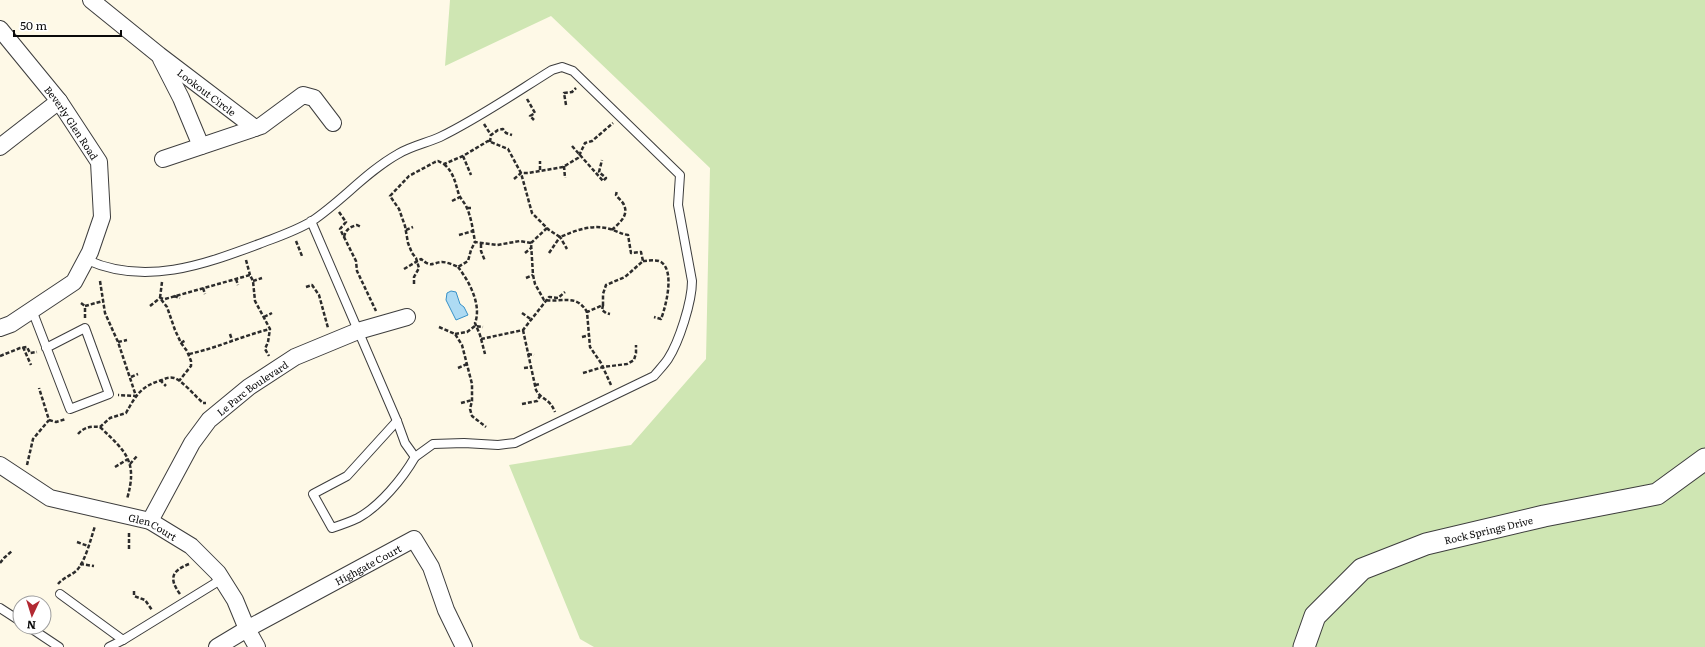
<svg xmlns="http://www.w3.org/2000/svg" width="1705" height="647" font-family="Literata,serif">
	<rect width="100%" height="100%" fill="#fef9e7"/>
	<path fill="#cfe6b3" d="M 450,0 L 1705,0 L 1705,647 L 594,647 L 580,639 L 509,465 L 631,445 L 706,359 L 710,168 L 551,16 L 445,66 Z"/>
	<path fill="#aedbf3" stroke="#3891c7" d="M 451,291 L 456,292 L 460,304 L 464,307 L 468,315 L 456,320 L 446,300 L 447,293 Z"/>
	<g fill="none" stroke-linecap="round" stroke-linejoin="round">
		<defs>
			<g id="service">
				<path d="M 87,260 C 145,286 203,265 259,244 C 277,237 296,231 312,221 C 342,201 366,172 398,154 C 411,146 427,143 440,137 C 479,118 515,93 552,70 L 562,67 L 573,71 L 680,175 L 678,205 L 692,281 C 692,302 679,342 668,359 C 664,365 658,371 654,376 L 515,443 L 498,445 L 464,443 L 433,444 L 415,457 L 405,443 L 397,421 L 311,221"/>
				<path d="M 32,310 L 70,409 L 109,394 L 85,328 L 46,348"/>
				<path d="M 397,421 L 347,476 L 313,494 L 332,528 C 341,525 350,522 358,518 C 380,506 403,478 415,457"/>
				<path d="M 60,594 L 123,640 L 222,579"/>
				<path d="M 0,608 L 20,621"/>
				<path d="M 29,627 L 59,647"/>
				<path d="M 109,647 L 123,640"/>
			</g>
			<g id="minor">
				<path id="s1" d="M 91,0 L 159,55 L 255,128"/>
				<path id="s2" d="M 0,29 L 59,101 L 99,162 L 102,217 L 90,252 L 74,282 L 11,324 L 0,328"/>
				<path d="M 161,59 L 181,98 L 201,146"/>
				<path d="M 0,147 L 59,101"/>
				<path d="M 163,159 L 261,126 L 303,95 L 314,98 L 333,123"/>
				<path id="s3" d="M 0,465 L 50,498 L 150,521 L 191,546 L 218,573 L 235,600 L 247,629 L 257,647"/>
				<path id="s4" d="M 150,521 L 192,443 L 209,420 L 249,387 L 295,357 L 358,331 L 407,317"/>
				<path id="s5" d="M 217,647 L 247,629 L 414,539 L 431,567 L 446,610 L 464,647"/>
			</g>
			<g id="tertiary">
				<path id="s6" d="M 1304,647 L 1315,616 L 1362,569 L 1426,544 L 1544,516 L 1657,494 L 1705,459"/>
			</g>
		</defs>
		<use href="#service" stroke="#3d3d3d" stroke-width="10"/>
		<use href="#minor" stroke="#3d3d3d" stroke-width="18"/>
		<use href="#tertiary" stroke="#3d3d3d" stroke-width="23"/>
		<g stroke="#2c2c2c" stroke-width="2.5" stroke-dasharray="4 2" stroke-linecap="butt">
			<path d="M 527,99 L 535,113 L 530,116 L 534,120"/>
			<path d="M 566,105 L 564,93 L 572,92 L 576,88"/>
			<path d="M 484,124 L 491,135"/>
			<path d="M 490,142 L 491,135 L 498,130 L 503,129 L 506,133 L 512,135"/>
			<path d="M 572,146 L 603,181 L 606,178 L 599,172 L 602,160"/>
			<path d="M 463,156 L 471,175"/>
			<path d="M 444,164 C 454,173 455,182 459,195 C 461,199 464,202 466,206 C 471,216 473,230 475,242 L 497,245 L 520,241 L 531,243"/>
			<path d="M 564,166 L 565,178"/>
			<path d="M 540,170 L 540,161"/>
			<path d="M 514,179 L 521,173 L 528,173 L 563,167 L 578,158 L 585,143 L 592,141 L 613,123"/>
			<path d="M 452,201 L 460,197"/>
			<path d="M 467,208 L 473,208"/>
			<path d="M 339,212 L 346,222 L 340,229 L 356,261 L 357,271 L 376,311"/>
			<path d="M 547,228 L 531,243 L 533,275 L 535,284 L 544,300 C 562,303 576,293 587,312"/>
			<path d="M 406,230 L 413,227"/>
			<path d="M 612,230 C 619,223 629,216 624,205 C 623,202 618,198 616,195 L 617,190"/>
			<path d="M 459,235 L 473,231"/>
			<path d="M 344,237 C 346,229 350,227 357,225 L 361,227"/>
			<path d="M 296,241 L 302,256"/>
			<path d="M 481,244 L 481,251 L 485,261"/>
			<path d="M 525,253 L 531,248"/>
			<path d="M 549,253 L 560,237 L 567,249"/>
			<path d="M 246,260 L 250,275"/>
			<path d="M 643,261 C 649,261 656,259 661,262 C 675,271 666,306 661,319 L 654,317"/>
			<path d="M 458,267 C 469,281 482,305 475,323 L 480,335 L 485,354"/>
			<path d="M 404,269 L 421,259 C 432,268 431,263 442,262 C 447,262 454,265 458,267 L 468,261 L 471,250 L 475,242"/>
			<path d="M 526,278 L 533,275"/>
			<path d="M 236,279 L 238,285"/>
			<path d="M 100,281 L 105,313 L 118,342 L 136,396 L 118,395"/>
			<path d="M 253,281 L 262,278"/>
			<path d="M 162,282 L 160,298 L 167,307 L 175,330 L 181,343 L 187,351 L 191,361 L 191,366 L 179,381"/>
			<path d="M 414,284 L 414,277 L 419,268 L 416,258 L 412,253 L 408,243 L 405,226 L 399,209 L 390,196 L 409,176 L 435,162 L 438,161 L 444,164 L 463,156 L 488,141 L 508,149 L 521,173 L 532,213 L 549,230 L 560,237 C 577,230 594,223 613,230 C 618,232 622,234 628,235 L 631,253 L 641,252 L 643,261 L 625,277 L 606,285 L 603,294 L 603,305 L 587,312 L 590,347 L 601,363 L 611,385"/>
			<path d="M 306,287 L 312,285 L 319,295 L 328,328"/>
			<path d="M 203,288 L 205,294"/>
			<path d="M 174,296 L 180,298"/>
			<path d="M 81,303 L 85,306"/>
			<path d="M 603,305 L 602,310 L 606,313 L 610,314"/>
			<path d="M 150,306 L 160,298 L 165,299 L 250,275 L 253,281 L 255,301 L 270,329 L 268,342 L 265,349 L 269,356"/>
			<path d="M 522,313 L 532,320"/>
			<path d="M 264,317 L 272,313"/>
			<path d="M 85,318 L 85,306 L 103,301"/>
			<path d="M 439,327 L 455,334 L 462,345 L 472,384 L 472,401 L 470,409 L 472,416 L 486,427"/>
			<path d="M 523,330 L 536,390 C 542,401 549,397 555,412"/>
			<path d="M 230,334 L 232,340"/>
			<path d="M 455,334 L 467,332 L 475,326 L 483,327"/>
			<path d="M 582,337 L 590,335"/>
			<path d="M 481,339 L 523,330 L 549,297 L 558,298 L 565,292"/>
			<path d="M 118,342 L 127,340"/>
			<path d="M 181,343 L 186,340"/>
			<path d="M 23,347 L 31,365"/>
			<path d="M 189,354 C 217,348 242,336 270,329"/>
			<path d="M 528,354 L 534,355"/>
			<path d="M 0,356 L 20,348 L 27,347 L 30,353 L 37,352"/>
			<path d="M 458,368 L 467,364"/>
			<path d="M 524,368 L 531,367"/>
			<path d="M 583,373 L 603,367 L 627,364 L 634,360 L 636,353 L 636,345"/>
			<path d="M 131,377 L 138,374"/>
			<path d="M 160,380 L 166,386"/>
			<path d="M 535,385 L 540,384"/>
			<path d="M 461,403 L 472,400"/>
			<path d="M 522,404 L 537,401 L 540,396"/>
			<path d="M 49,420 L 56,422 L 66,419"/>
			<path d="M 100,427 C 126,452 138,461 127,499"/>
			<path d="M 78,434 C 84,427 91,426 100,427 L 110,418 L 126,413 C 136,395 141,386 162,380 C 166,378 170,377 174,378 C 182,380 196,397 203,403 L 206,403"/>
			<path d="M 130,464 L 137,456"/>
			<path d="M 27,465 L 33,439 L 49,420 L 39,388"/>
			<path d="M 115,467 L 128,459"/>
			<path d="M 77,542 L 88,546"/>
			<path d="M 129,549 L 129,532"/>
			<path d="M 0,563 L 4,558 L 12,551"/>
			<path d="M 80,564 L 94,566"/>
			<path d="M 58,584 C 63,578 70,576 76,571 C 85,563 91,538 95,526"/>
			<path d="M 134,591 L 134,596 L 145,600 L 152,610"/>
			<path d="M 180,594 C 169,579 171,571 189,564"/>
		</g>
		<use href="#service" stroke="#fff" stroke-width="8"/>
		<use href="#minor" stroke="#fff" stroke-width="16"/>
		<use href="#tertiary" stroke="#fff" stroke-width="21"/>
	</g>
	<g text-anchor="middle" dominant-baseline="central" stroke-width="4" stroke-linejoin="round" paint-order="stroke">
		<g font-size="10" fill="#0a0a0a" stroke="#fff">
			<text stroke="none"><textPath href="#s1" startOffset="148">Lookout Circle</textPath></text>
			<text stroke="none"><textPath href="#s2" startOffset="118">Beverly Glen Road</textPath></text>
			<text stroke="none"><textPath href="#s4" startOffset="171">Le Parc Boulevard</textPath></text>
			<text stroke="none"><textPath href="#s3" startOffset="167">Glen Court</textPath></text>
			<text stroke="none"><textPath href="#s6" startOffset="232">Rock Springs Drive</textPath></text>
			<text stroke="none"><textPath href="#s5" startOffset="172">Highgate Court</textPath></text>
		</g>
	</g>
	<g transform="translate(32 615) rotate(184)"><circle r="19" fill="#ffffff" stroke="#9d9d9d"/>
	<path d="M0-3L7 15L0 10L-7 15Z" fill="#b22932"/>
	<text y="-6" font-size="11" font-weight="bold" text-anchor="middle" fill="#0a0a0a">N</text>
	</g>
	<path d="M14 30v6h107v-6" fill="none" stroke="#0a0a0a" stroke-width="2"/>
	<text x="20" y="30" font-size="12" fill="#0a0a0a" stroke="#ffffff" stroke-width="3" paint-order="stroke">50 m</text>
</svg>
